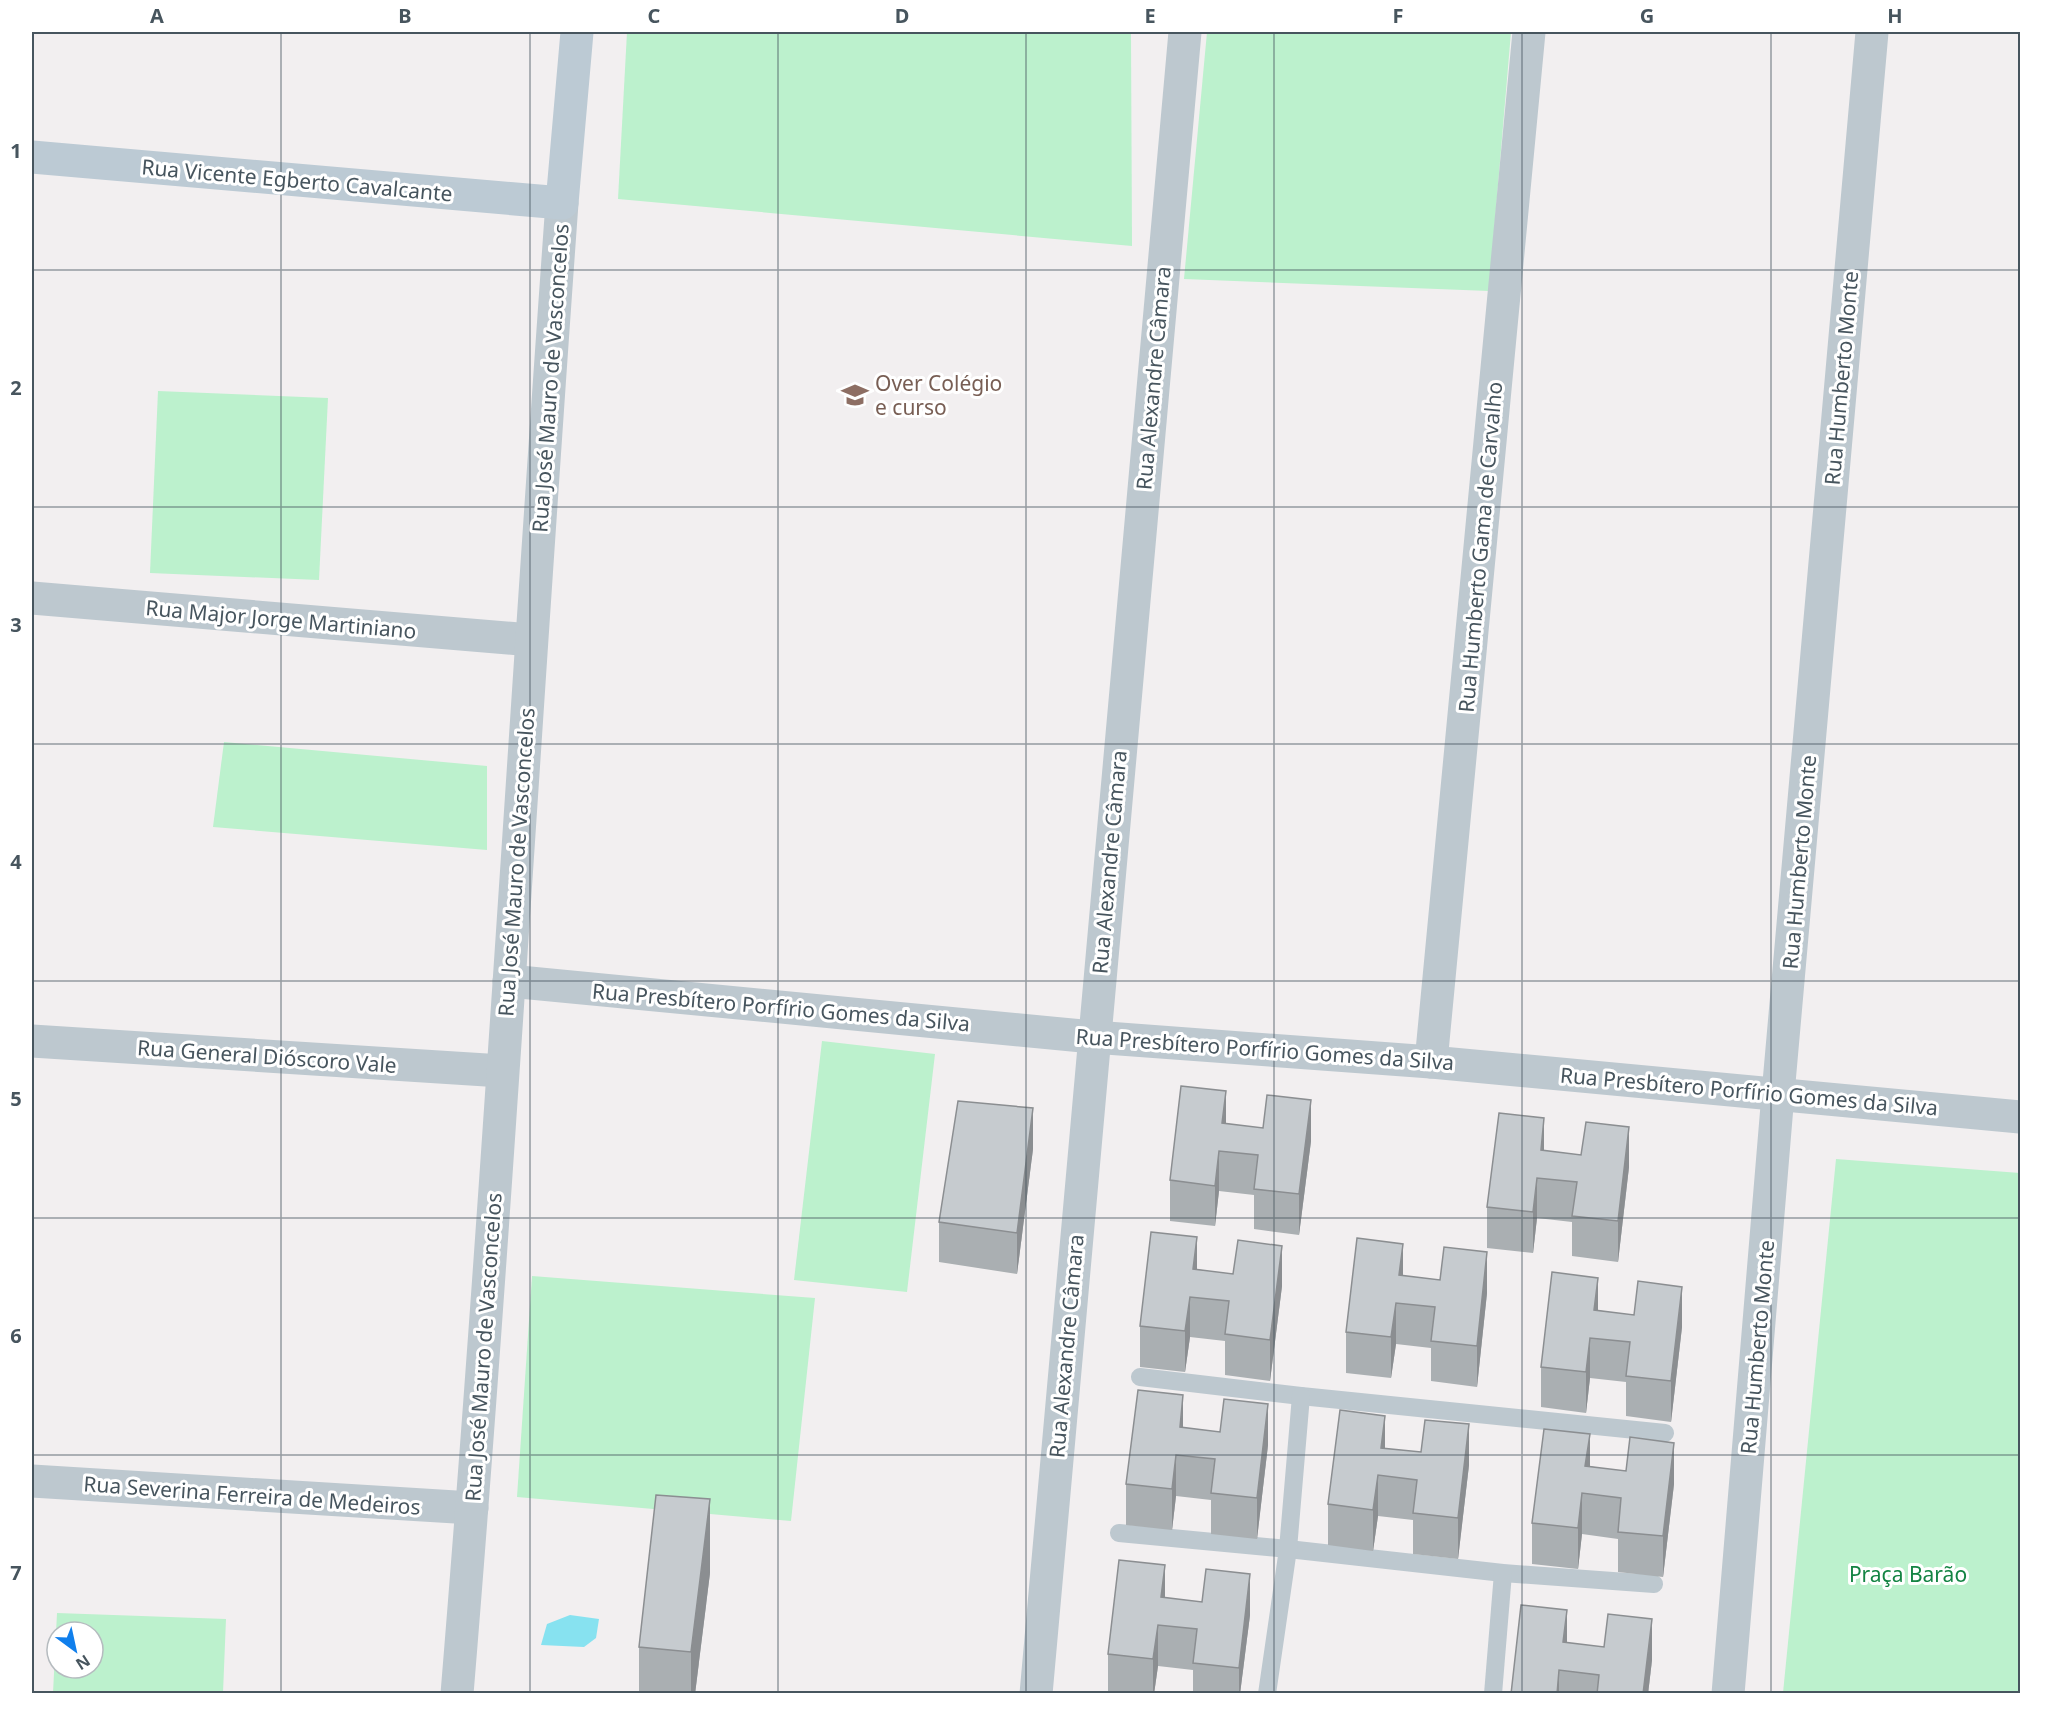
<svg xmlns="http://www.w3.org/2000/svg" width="2052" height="1725" font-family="'Noto Sans',sans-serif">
	<rect width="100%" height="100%" fill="#f2eff0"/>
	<g fill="#bcf1cd" fill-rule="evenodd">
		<path d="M 627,32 L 1090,32 L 1131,34 L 1132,246 L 618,199 Z"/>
		<path d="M 1207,32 L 1511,32 L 1489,291 L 1184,279 Z"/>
		<path d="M 158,391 L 328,398 L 319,580 L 150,573 Z"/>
		<path d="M 224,742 L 487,766 L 487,850 L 213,827 Z"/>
		<path d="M 822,1041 L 935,1054 L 907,1292 L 794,1280 Z"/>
		<path d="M 1836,1159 L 2020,1173 L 2020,1693 L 1783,1693 Z"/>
		<path d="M 532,1276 L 815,1298 L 791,1521 L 517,1497 Z"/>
		<path d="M 57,1613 L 226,1619 L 223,1693 L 53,1693 ZM 57,1632 L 93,1632 L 93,1668 L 57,1668 Z"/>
	</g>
	<path fill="#87e2f0" d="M 570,1615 L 599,1619 L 596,1638 L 584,1647 L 541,1645 L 547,1624 Z"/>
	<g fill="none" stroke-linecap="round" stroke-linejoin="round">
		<g stroke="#bdc8cf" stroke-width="18">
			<path d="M 1140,1377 L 1301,1396 L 1665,1433"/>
			<path d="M 1119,1533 L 1288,1549 L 1503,1573 L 1654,1584"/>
			<path d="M 1267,1694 L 1288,1549 L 1301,1396"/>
			<path d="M 1493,1694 L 1503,1573"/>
		</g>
		<g stroke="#bdc8cf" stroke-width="33">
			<path d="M 32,598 L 531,640"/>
			<path d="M 509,981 L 1093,1037 L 1431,1062 L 2020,1117"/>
			<path d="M 32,1041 L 502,1071"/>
			<path d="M 1431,1062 L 1529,32"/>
			<path d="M 32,1481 L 472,1508"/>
			<path d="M 1036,1694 L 1185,32"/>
			<path d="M 1728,1694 L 1778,1094 L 1872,32"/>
		</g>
		<path stroke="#bdc8cf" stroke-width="33" d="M 457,1694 C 498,1197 526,700 562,203"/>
		<path stroke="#bccad4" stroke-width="33" d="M 32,157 L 562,203 L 577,32"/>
	</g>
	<g fill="#aaafb2">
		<path d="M 1090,32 L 1131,32 L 1131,34 Z"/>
		<path d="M 1226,1123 L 1311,1141 L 1299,1235 L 1254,1229 L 1254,1195 L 1219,1191 L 1215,1226 L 1170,1221 L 1170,1180 Z"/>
		<path d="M 1033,1149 L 1017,1274 L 939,1262 L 939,1222 Z"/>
		<path d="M 1544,1151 L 1629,1167 L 1618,1262 L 1572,1256 L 1572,1222 L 1537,1218 L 1533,1253 L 1487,1248 L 1487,1207 Z"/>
		<path d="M 1197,1269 L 1282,1286 L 1270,1381 L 1225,1375 L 1225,1341 L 1190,1337 L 1185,1372 L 1140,1367 L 1140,1326 Z"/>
		<path d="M 1403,1276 L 1487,1293 L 1477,1387 L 1431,1381 L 1431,1348 L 1396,1344 L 1391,1378 L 1346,1373 L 1346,1332 Z"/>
		<path d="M 1598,1310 L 1682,1327 L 1671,1422 L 1626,1416 L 1626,1382 L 1590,1378 L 1586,1413 L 1541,1407 L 1541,1367 Z"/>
		<path d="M 1183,1428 L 1268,1445 L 1257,1539 L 1211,1534 L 1211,1500 L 1176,1496 L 1172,1530 L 1126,1525 L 1126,1484 Z"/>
		<path d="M 1385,1448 L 1469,1465 L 1458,1559 L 1413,1554 L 1413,1520 L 1378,1516 L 1373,1551 L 1328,1545 L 1328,1504 Z"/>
		<path d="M 1590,1466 L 1674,1484 L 1663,1577 L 1618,1572 L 1618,1539 L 1582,1534 L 1578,1569 L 1532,1564 L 1532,1523 Z"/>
		<path d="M 710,1573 L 695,1694 L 639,1694 L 639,1647 Z"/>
		<path d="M 1165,1598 L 1250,1615 L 1240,1694 L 1193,1694 L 1193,1670 L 1158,1666 L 1154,1694 L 1108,1694 L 1108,1654 Z"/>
		<path d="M 1567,1643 L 1652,1660 L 1648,1694 L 1511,1694 Z"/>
	</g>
	<g fill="#8b8e91">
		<path d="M 1226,1091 L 1226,1132 L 1222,1123 Z"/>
		<path d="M 1311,1100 L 1311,1141 L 1299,1235 L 1299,1194 Z"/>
		<path d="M 1033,1108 L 1033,1149 L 1017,1274 L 1017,1233 Z"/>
		<path d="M 1544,1118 L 1544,1158 L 1541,1150 Z"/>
		<path d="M 1629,1127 L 1629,1167 L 1618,1262 L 1618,1221 Z"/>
		<path d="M 1219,1151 L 1219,1191 L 1215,1226 L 1215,1186 Z"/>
		<path d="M 1537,1178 L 1537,1218 L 1533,1253 L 1533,1212 Z"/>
		<path d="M 1197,1237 L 1197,1278 L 1193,1269 Z"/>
		<path d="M 1403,1244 L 1403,1284 L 1399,1275 Z"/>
		<path d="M 1282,1246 L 1282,1286 L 1270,1381 L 1270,1340 Z"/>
		<path d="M 1487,1252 L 1487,1293 L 1477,1387 L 1477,1346 Z"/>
		<path d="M 1598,1278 L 1598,1318 L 1594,1310 Z"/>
		<path d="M 1682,1287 L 1682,1327 L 1671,1422 L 1671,1381 Z"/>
		<path d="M 1190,1297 L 1190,1337 L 1185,1372 L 1185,1331 Z"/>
		<path d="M 1396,1303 L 1396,1344 L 1391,1378 L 1391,1337 Z"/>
		<path d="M 1590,1338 L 1590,1378 L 1586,1413 L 1586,1372 Z"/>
		<path d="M 1183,1395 L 1183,1436 L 1180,1427 Z"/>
		<path d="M 1268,1404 L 1268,1445 L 1257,1539 L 1257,1498 Z"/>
		<path d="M 1385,1416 L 1385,1456 L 1381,1448 Z"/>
		<path d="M 1469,1424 L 1469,1465 L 1458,1559 L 1458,1518 Z"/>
		<path d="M 1590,1434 L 1590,1474 L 1585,1466 Z"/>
		<path d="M 1674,1443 L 1674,1484 L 1663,1577 L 1663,1536 Z"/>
		<path d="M 1176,1455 L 1176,1496 L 1172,1530 L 1172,1489 Z"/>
		<path d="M 1378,1475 L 1378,1516 L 1373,1551 L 1373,1510 Z"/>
		<path d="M 1582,1493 L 1582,1534 L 1578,1569 L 1578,1528 Z"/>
		<path d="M 710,1499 L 710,1573 L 695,1694 L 691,1694 L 691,1652 Z"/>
		<path d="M 1165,1565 L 1165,1606 L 1161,1597 Z"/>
		<path d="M 1250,1574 L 1250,1615 L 1240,1694 L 1239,1694 L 1239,1668 Z"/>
		<path d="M 1567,1610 L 1567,1651 L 1563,1642 Z"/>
		<path d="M 1652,1619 L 1652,1660 L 1648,1694 L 1643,1694 Z"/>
		<path d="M 1158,1625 L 1158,1666 L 1154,1694 L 1153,1694 L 1153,1659 Z"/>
		<path d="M 1559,1670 L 1559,1694 L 1557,1694 Z"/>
	</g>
	<g fill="#c6cbcf" stroke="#8b8e91" stroke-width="1.5">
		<path d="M 1181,1086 L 1226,1091 L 1222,1123 L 1263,1128 L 1267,1095 L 1311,1100 L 1299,1194 L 1254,1189 L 1258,1155 L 1219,1151 L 1215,1186 L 1170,1180 Z"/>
		<path d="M 958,1101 L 1033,1108 L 1017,1233 L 939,1222 Z"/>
		<path d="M 1499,1113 L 1544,1118 L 1541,1150 L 1581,1155 L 1586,1122 L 1629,1127 L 1618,1221 L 1572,1216 L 1577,1182 L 1537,1178 L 1533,1212 L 1487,1207 Z"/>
		<path d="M 1151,1232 L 1197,1237 L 1193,1269 L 1233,1274 L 1238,1240 L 1282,1246 L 1270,1340 L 1225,1334 L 1229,1301 L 1190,1297 L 1185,1331 L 1140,1326 Z"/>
		<path d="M 1357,1238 L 1403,1244 L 1399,1275 L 1440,1280 L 1444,1247 L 1487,1252 L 1477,1346 L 1431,1341 L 1435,1307 L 1396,1303 L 1391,1337 L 1346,1332 Z"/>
		<path d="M 1552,1272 L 1598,1278 L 1594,1310 L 1634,1315 L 1638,1281 L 1682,1287 L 1671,1381 L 1626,1376 L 1630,1342 L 1590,1338 L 1586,1372 L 1541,1367 Z"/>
		<path d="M 1138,1390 L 1183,1395 L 1180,1427 L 1220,1432 L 1224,1399 L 1268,1404 L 1257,1498 L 1211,1493 L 1215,1459 L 1176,1455 L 1172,1489 L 1126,1484 Z"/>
		<path d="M 1340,1410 L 1385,1416 L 1381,1448 L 1421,1452 L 1425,1420 L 1469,1424 L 1458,1518 L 1413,1513 L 1417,1480 L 1378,1475 L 1373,1510 L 1328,1504 Z"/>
		<path d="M 1544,1429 L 1590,1434 L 1585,1466 L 1626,1471 L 1630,1437 L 1674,1443 L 1663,1536 L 1618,1532 L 1621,1498 L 1582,1493 L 1578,1528 L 1532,1523 Z"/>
		<path d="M 656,1495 L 710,1499 L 691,1652 L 639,1647 Z"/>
		<path d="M 1119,1560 L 1165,1565 L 1161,1597 L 1202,1602 L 1206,1569 L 1250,1574 L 1239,1668 L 1193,1663 L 1197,1629 L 1158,1625 L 1153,1659 L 1108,1654 Z"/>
		<path d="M 1521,1605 L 1567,1610 L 1563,1642 L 1604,1647 L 1608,1614 L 1652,1619 L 1643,1694 L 1597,1694 L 1599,1675 L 1559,1670 L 1557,1694 L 1511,1694 Z"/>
	</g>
	<path fill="none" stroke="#47555e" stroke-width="1.5" stroke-opacity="0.55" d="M 281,32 L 281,1694M 530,32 L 530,1694M 778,32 L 778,1694M 1026,32 L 1026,1694M 1274,32 L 1274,1694M 1522,32 L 1522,1694M 1771,32 L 1771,1694M 32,270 L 2020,270M 32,507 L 2020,507M 32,744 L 2020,744M 32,981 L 2020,981M 32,1218 L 2020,1218M 32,1455 L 2020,1455"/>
	<defs>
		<symbol id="school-bare" viewBox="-9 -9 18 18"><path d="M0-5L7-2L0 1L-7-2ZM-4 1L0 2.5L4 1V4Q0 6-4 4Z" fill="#8d6e63" stroke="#fff" stroke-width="2.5" paint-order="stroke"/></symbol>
	</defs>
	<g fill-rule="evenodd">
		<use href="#school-bare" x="836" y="376" width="38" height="38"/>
	</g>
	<g text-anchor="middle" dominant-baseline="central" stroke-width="6" stroke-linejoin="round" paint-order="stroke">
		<g font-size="21" fill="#47555e" stroke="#fff">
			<text transform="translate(297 180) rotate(5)">Rua Vicente Egberto Cavalcante</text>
			<text transform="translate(550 378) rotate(-86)">Rua José Mauro de Vasconcelos</text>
			<text transform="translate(1153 378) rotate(-85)">Rua Alexandre Câmara</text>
			<text transform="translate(1841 378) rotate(-85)">Rua Humberto Monte</text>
			<text transform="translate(1480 547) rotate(-85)">Rua Humberto Gama de Carvalho</text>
			<text transform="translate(281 619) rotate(5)">Rua Major Jorge Martiniano</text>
			<text transform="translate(516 862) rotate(-86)">Rua José Mauro de Vasconcelos</text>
			<text transform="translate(1109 862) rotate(-85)">Rua Alexandre Câmara</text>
			<text transform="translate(1799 862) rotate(-85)">Rua Humberto Monte</text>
			<text transform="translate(781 1007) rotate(5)">Rua Presbítero Porfírio Gomes da Silva</text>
			<text transform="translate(1265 1049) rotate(4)">Rua Presbítero Porfírio Gomes da Silva</text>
			<text transform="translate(267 1056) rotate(4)">Rua General Dióscoro Vale</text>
			<text transform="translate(1749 1091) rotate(5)">Rua Presbítero Porfírio Gomes da Silva</text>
			<text transform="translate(1066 1346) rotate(-85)">Rua Alexandre Câmara</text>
			<text transform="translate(483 1347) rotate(-86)">Rua José Mauro de Vasconcelos</text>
			<text transform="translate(1757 1347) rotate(-85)">Rua Humberto Monte</text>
			<text transform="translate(252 1495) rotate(4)">Rua Severina Ferreira de Medeiros</text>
		</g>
		<g font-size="21" fill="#785e54" stroke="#fff" text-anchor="start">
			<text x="875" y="383">Over Colégio<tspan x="875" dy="24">e curso</tspan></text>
		</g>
		<g font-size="21" fill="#138443" stroke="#fff">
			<text x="1908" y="1574">Praça Barão</text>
		</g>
	</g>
	<rect width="2052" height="1725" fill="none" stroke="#ffffff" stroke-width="66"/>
	<g transform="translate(75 1650) rotate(147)"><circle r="28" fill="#ffffff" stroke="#b5bbbf" stroke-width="1.5"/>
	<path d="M0-4.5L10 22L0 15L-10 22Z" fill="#107fec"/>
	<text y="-9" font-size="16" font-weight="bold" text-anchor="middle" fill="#47555e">N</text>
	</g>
	<rect x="33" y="33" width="1986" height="1659" fill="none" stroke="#47555e" stroke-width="2"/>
	<g font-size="20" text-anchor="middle" font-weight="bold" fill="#47555e">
		<text x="157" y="23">A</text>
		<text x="405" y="23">B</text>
		<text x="654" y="23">C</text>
		<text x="902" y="23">D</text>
		<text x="1150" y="23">E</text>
		<text x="1398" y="23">F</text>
		<text x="1647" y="23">G</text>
		<text x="1895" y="23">H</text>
		<text x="16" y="158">1</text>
		<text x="16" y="395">2</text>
		<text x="16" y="632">3</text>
		<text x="16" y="869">4</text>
		<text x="16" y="1106">5</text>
		<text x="16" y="1343">6</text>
		<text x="16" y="1580">7</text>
	</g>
</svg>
